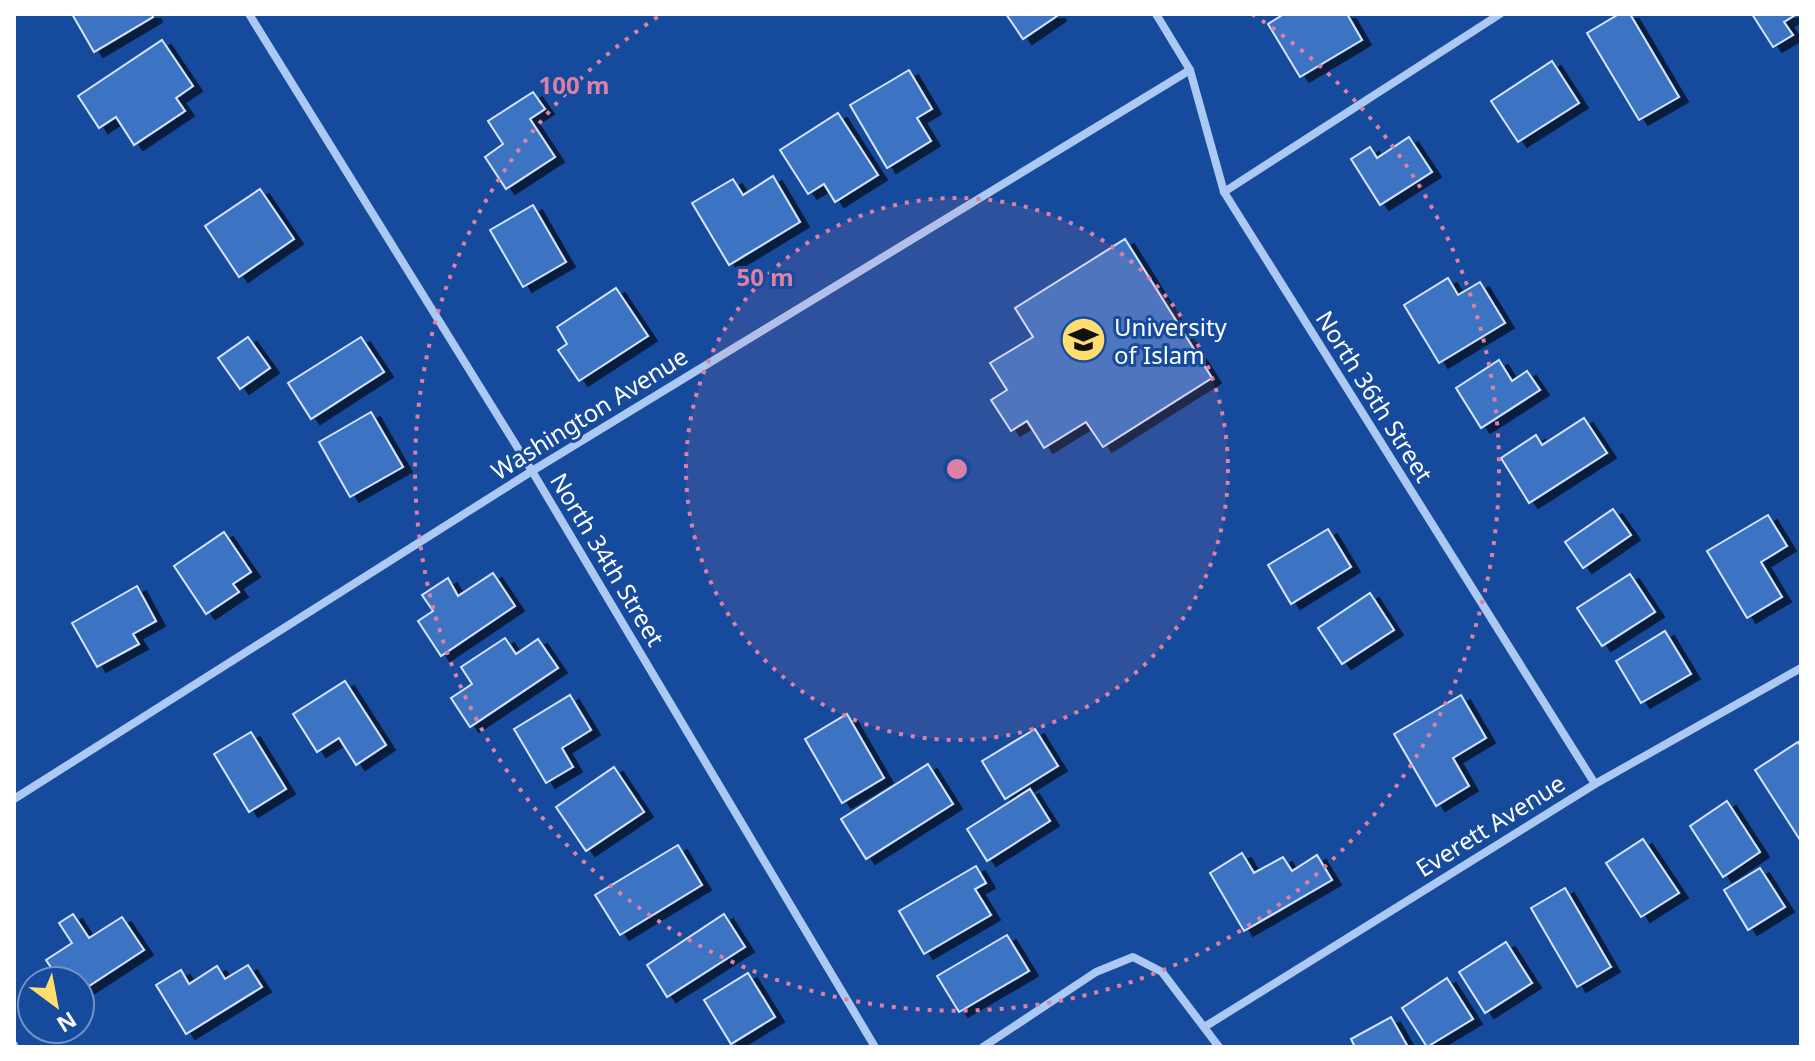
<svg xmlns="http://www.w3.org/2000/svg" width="1815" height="1061" font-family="'Noto Sans',sans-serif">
	<defs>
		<filter id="shadow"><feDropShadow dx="9" dy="5" stdDeviation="0" flood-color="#0009"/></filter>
	</defs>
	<rect width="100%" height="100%" fill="#164a9d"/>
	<g fill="#3e73c3" stroke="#d4e5fd" stroke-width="2" filter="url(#shadow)">
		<path d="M 72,14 L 152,14 L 153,17 L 94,52 Z"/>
		<path d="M 1006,14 L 1056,14 L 1057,16 L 1023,39 Z"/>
		<path d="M 1284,14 L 1347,14 L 1362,40 L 1300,77 L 1268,24 Z"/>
		<path d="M 1619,14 L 1630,14 L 1679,97 L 1639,120 L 1587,33 Z"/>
		<path d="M 1752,14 L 1797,14 L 1784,22 L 1793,35 L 1773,47 Z"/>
		<path d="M 162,40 L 193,86 L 176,98 L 185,111 L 134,145 L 116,117 L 99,128 L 78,96 Z"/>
		<path d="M 1552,61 L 1579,103 L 1518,142 L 1491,101 Z"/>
		<path d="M 909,70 L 932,109 L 917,118 L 931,141 L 887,168 L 850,105 Z"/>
		<path d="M 533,92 L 545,109 L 530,119 L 555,157 L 506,189 L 485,157 L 503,144 L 488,121 Z"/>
		<path d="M 838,113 L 878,175 L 835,202 L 824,184 L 808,194 L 780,150 Z"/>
		<path d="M 1409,137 L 1432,172 L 1380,205 L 1351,159 L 1370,147 L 1377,158 Z"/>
		<path d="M 773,176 L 800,222 L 729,265 L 692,203 L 733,179 L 743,195 Z"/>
		<path d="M 260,189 L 294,239 L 239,277 L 205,226 Z"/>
		<path d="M 533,205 L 566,262 L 523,287 L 490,230 Z"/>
		<path d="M 1125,239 L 1212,378 L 1103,447 L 1086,422 L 1044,448 L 1027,421 L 1011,431 L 991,400 L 1007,390 L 990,363 L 1033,337 L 1015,308 Z"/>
		<path d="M 1448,278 L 1458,295 L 1480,282 L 1505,323 L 1439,363 L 1404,305 Z"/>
		<path d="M 616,288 L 648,336 L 579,381 L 558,350 L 567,344 L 557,327 Z"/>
		<path d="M 248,337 L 270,368 L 240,389 L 218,358 Z"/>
		<path d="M 361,337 L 384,372 L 311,419 L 288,383 Z"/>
		<path d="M 1499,360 L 1512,381 L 1527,371 L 1540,390 L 1481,428 L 1456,388 Z"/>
		<path d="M 371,412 L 403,467 L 350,497 L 319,442 Z"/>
		<path d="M 1584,418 L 1607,453 L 1529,503 L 1501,458 L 1536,435 L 1542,445 Z"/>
		<path d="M 1613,509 L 1631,535 L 1583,568 L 1565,542 Z"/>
		<path d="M 1768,515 L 1787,546 L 1761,562 L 1782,597 L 1747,618 L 1707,551 Z"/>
		<path d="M 1328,529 L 1351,567 L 1291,604 L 1268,565 Z"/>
		<path d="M 224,532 L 251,572 L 233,584 L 239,592 L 206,614 L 174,566 Z"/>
		<path d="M 493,573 L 515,606 L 441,656 L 418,621 L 433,611 L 422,595 L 448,578 L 458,596 Z"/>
		<path d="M 1630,574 L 1655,612 L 1602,646 L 1577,608 Z"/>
		<path d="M 137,586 L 156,621 L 133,634 L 139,644 L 97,667 L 72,623 Z"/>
		<path d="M 1370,593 L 1394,630 L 1342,664 L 1318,628 Z"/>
		<path d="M 1665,631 L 1691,674 L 1641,703 L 1616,661 Z"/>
		<path d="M 505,638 L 516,654 L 538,639 L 558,668 L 470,727 L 451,698 L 472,684 L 461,667 Z"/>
		<path d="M 345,681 L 386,745 L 356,765 L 339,738 L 317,752 L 293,714 Z"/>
		<path d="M 570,695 L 591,730 L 562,748 L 573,767 L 546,783 L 514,729 Z"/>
		<path d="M 1461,695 L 1486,738 L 1453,758 L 1469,786 L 1436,806 L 1394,734 Z"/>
		<path d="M 847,714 L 884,778 L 842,803 L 805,739 Z"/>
		<path d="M 1035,729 L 1058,766 L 1005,799 L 982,761 Z"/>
		<path d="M 251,732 L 286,789 L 249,812 L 214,754 Z"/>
		<path d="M 1798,742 L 1801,747 L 1800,840 L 1755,770 Z"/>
		<path d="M 928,764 L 953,804 L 866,859 L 841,819 Z"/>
		<path d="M 614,767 L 644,812 L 586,851 L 556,807 Z"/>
		<path d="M 1030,789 L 1050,821 L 987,861 L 967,829 Z"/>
		<path d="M 1727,801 L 1760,852 L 1723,877 L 1690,826 Z"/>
		<path d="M 1643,839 L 1679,893 L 1641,917 L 1606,863 Z"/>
		<path d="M 678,845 L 702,885 L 620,935 L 595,895 Z"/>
		<path d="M 1242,853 L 1254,873 L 1283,857 L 1292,871 L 1317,855 L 1332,880 L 1244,931 L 1210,873 Z"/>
		<path d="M 976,866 L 986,883 L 975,889 L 991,915 L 924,954 L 899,911 Z"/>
		<path d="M 1760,868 L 1785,907 L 1748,930 L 1724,890 Z"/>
		<path d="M 1565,888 L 1611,967 L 1577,987 L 1531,908 Z"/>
		<path d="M 73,914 L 89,938 L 122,917 L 144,950 L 80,992 L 80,981 L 60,981 L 46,960 L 72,943 L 59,923 Z"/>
		<path d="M 724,914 L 745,947 L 667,997 L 647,965 Z"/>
		<path d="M 1007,935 L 1029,971 L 959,1012 L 937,976 Z"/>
		<path d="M 1506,942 L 1532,983 L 1485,1013 L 1459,972 Z"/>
		<path d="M 248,965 L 262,987 L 186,1034 L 156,985 L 181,970 L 189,984 L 217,966 L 225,979 Z"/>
		<path d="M 748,973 L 775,1017 L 731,1044 L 704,1000 Z"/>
		<path d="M 1447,978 L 1473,1019 L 1427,1047 L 1402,1008 Z"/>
		<path d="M 1391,1017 L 1408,1047 L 1355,1047 L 1351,1039 Z"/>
	</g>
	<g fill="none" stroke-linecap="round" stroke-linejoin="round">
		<g stroke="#acc9f3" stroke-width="8">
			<path d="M 249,14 L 532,471 L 875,1047"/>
			<path d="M 1156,14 L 1190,70 L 1224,192 L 1595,784"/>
			<path d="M 1224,192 L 1500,14"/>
			<path d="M 14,799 L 532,471 L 1190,70"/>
			<path d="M 1206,1026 L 1595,784 L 1801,668"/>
			<path d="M 14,1045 L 15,1047"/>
			<path d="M 983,1047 L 1096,972 L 1133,957 L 1162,972 L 1219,1047"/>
		</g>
	</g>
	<circle cx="957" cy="469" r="271" fill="#dd80a5" fill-opacity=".12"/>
	<g fill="none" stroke="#dd80a5" stroke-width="4" stroke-dasharray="4 8">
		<circle cx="957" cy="469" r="271"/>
		<path d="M1252 14A542 542 0 1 1 662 14"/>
	</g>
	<defs>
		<symbol id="school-disc" viewBox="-11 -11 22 22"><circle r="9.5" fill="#ffdd6e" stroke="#164a9d"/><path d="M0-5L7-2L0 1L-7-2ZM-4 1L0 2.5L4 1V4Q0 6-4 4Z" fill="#111"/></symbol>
	</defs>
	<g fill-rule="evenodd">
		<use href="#school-disc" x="1058" y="314" width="51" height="51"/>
	</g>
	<g text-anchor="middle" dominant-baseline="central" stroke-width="6" stroke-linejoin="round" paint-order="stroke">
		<g font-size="24" fill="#fff" stroke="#164a9d" text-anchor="start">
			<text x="1114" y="326">University<tspan x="1114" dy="28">of Islam</tspan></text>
		</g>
		<g font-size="24" fill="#fff" stroke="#164a9d">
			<text transform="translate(1375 396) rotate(58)">North 36th Street</text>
			<text transform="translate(589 413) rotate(-32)">Washington Avenue</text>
			<text transform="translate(608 559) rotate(59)">North 34th Street</text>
			<text transform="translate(1490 825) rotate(-32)">Everett Avenue</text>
		</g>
	</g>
	<circle cx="957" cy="469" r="12" fill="#dd80a5" stroke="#164a9d" stroke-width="4"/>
	<g font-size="24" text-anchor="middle" font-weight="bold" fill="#dd80a5" stroke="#164a9d" stroke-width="6" stroke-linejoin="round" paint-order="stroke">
		<text x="574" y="94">100 m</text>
		<text x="765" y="286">50 m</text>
	</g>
	<rect width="1815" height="1061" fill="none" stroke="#ffffff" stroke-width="32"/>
	<g transform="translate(56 1005) rotate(148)"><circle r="38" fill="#164a9d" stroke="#7392c4" stroke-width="2"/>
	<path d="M0-6L14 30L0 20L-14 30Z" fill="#ffdd6e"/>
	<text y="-12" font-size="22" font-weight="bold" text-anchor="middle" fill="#ffffff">N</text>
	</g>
</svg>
